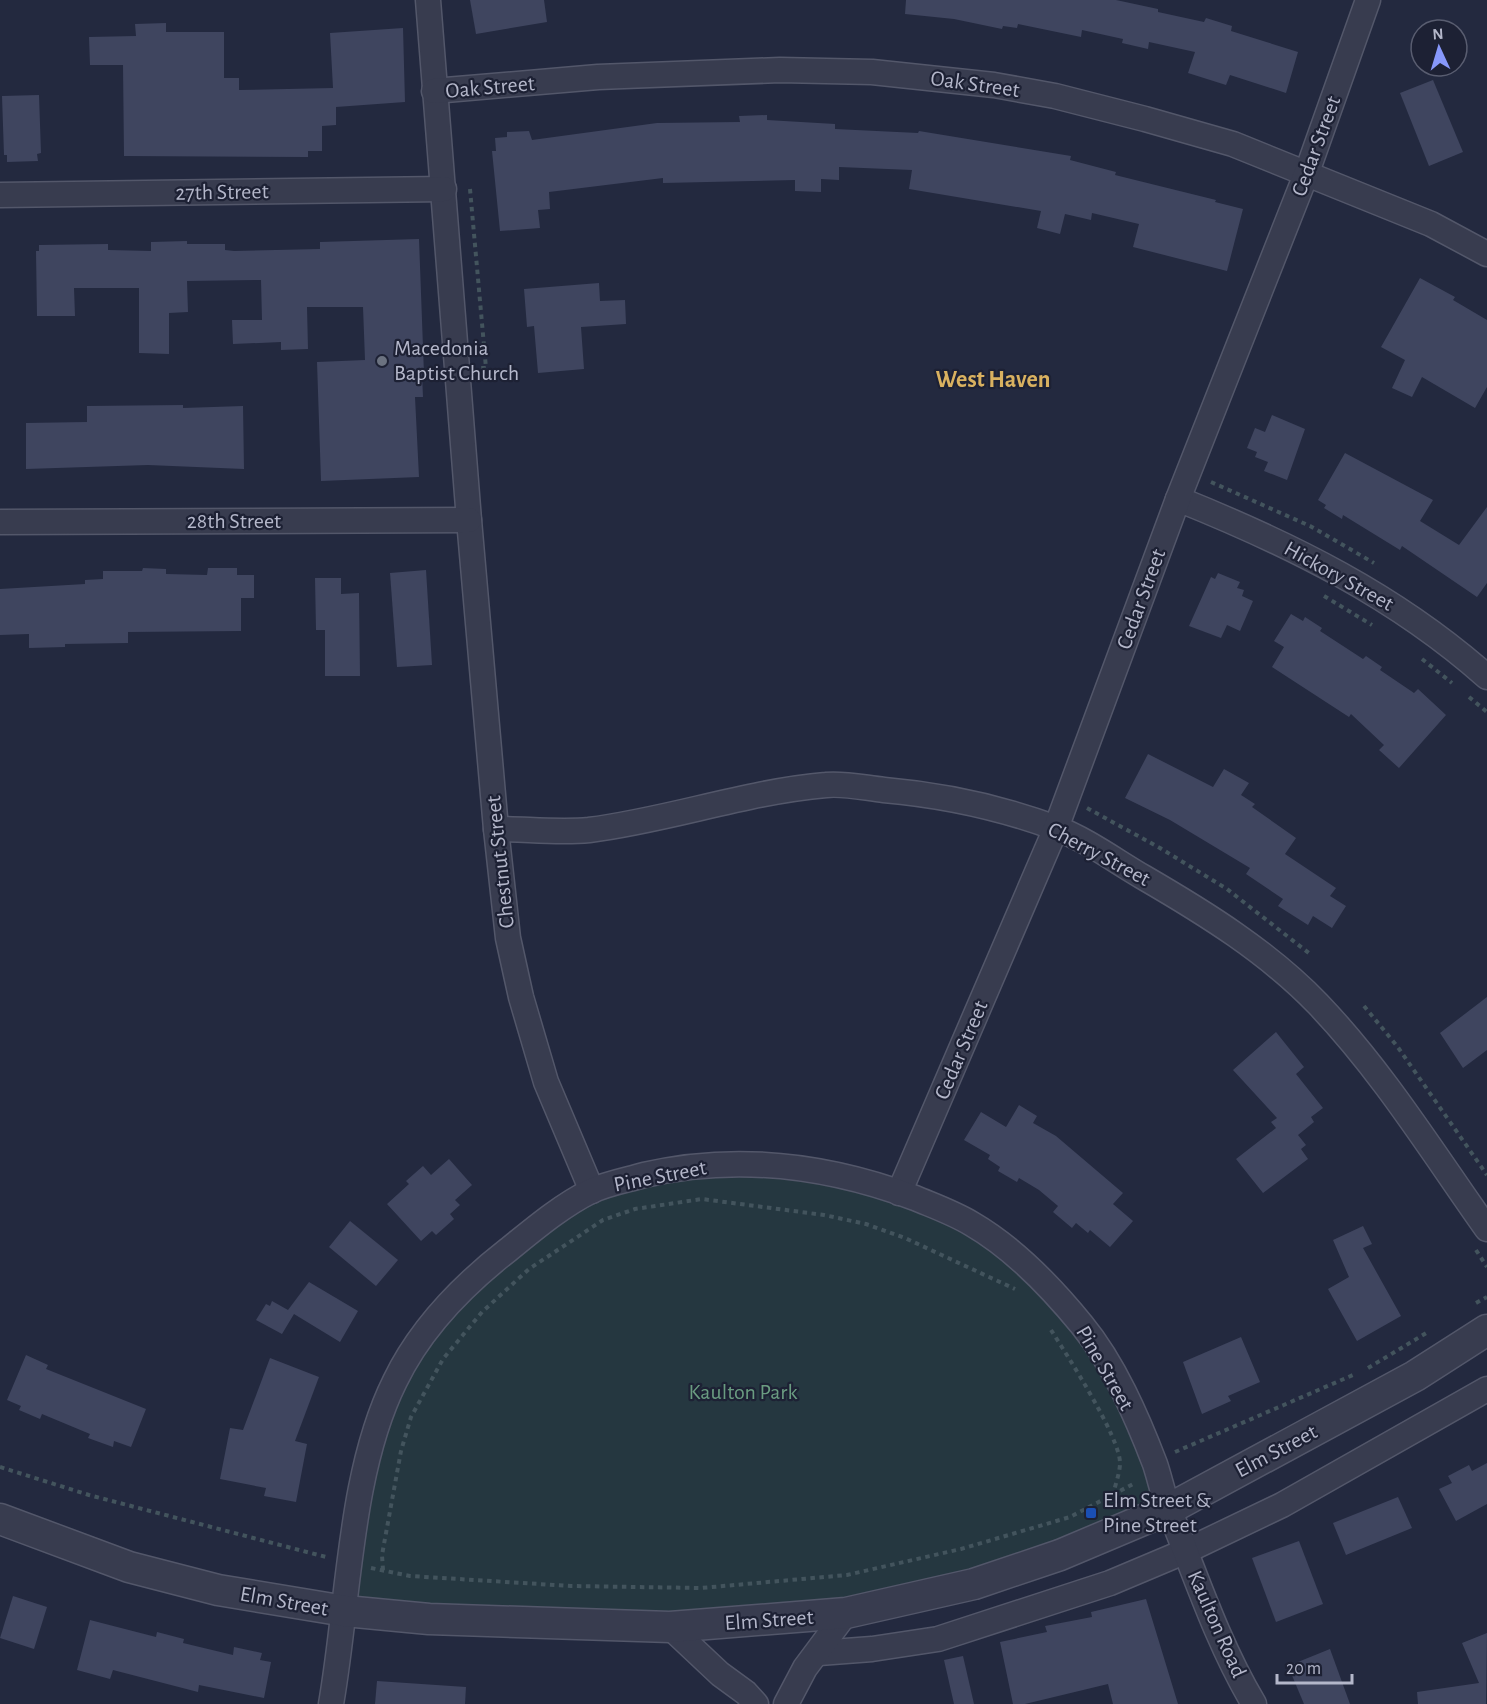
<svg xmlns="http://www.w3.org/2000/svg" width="1487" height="1704" font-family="'Alegreya Sans',sans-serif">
	<rect width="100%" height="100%" fill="#23293f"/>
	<path fill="#253740" d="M 736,1163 L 946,1210 L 1084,1327 L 1169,1509 L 846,1613 L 345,1611 L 361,1492 L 430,1327 L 592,1191 Z"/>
	<g fill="#3f455f">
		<path d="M 470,0 L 544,0 L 547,22 L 476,34 Z"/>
		<path d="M 906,0 L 1116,0 L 1158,9 L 1158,12 L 1204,22 L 1206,18 L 1232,26 L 1231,31 L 1298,52 L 1286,93 L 1230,75 L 1226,85 L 1188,73 L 1195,52 L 1149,42 L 1148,49 L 1122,43 L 1123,39 L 1082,30 L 1081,37 L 1018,24 L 1017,28 L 1003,26 L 1002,29 L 954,19 L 905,14 Z"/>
		<path d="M 166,23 L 166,32 L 224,32 L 224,78 L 239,78 L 239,90 L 333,88 L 330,33 L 403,28 L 405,102 L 336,107 L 336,125 L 322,126 L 322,151 L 308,151 L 308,157 L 124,156 L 123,65 L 90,65 L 89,37 L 136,36 L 135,24 Z"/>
		<path d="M 1433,80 L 1463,152 L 1429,166 L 1400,93 Z"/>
		<path d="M 39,95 L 41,153 L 37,154 L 38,161 L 7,162 L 7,155 L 4,155 L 2,96 Z"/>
		<path d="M 767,115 L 767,120 L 835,124 L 835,129 L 918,133 L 919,131 L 1071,156 L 1070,160 L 1116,172 L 1115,175 L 1216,200 L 1215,202 L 1243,209 L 1227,271 L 1133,247 L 1139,224 L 1092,213 L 1091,220 L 1065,214 L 1060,234 L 1037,228 L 1041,211 L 909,189 L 912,170 L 839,167 L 839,180 L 821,179 L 821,192 L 795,191 L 795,180 L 663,183 L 663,178 L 549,192 L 550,209 L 538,210 L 540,228 L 500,231 L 492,151 L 496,151 L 495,138 L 507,137 L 507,132 L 529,131 L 532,140 L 657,123 L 740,122 L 739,116 Z"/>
		<path d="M 419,239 L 424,374 L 422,374 L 423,397 L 415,397 L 419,477 L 321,481 L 317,362 L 365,360 L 363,307 L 307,307 L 308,349 L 281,350 L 281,342 L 233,344 L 232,320 L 262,320 L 261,280 L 187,281 L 188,312 L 169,313 L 169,354 L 139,353 L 139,288 L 74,288 L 75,316 L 37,316 L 36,251 L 39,251 L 39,245 L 108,244 L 108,250 L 151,251 L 151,242 L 187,241 L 187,244 L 225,244 L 225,250 L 234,251 L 320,249 L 320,242 Z"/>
		<path d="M 1420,278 L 1455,297 L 1453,300 L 1487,320 L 1487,387 L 1475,408 L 1422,377 L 1412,397 L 1392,388 L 1405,360 L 1381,347 Z"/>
		<path d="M 599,283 L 600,301 L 625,300 L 626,324 L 581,327 L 584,369 L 538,373 L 534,326 L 527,327 L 524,289 Z"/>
		<path d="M 183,405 L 183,408 L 243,406 L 244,469 L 148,465 L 26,469 L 26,423 L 87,422 L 87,406 Z"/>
		<path d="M 1272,415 L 1305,429 L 1287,480 L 1264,471 L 1268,462 L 1255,457 L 1257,452 L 1247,448 L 1255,428 L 1265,432 Z"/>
		<path d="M 1345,453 L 1433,500 L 1420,521 L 1459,545 L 1487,507 L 1487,583 L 1477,597 L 1402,546 L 1400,550 L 1343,515 L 1342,519 L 1324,508 L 1326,505 L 1318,500 Z"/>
		<path d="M 143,568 L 166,569 L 166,574 L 207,575 L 208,568 L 237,568 L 237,575 L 254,575 L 254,598 L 241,598 L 241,631 L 128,632 L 128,643 L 65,644 L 65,647 L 29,648 L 29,634 L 0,635 L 0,589 L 85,584 L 85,580 L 103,579 L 103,571 L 142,571 Z"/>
		<path d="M 426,570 L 432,665 L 397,667 L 390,573 Z"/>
		<path d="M 1218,573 L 1240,582 L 1237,588 L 1244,590 L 1242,596 L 1253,601 L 1240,631 L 1227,625 L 1221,638 L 1189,626 L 1211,577 L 1215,579 Z"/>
		<path d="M 315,578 L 341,578 L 341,594 L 359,593 L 360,676 L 325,676 L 325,630 L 316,630 Z"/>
		<path d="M 1291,614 L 1303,621 L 1305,617 L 1322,628 L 1320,631 L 1363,659 L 1366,656 L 1382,667 L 1380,670 L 1414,693 L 1418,689 L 1446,715 L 1399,768 L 1379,750 L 1384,745 L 1351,714 L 1349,717 L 1272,667 L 1284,647 L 1274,641 Z"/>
		<path d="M 1148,754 L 1213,787 L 1224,769 L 1249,783 L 1241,795 L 1255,804 L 1252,807 L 1296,838 L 1285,854 L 1336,888 L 1330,896 L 1346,906 L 1332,928 L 1313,916 L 1308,925 L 1278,906 L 1283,899 L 1246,874 L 1250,868 L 1170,820 L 1125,798 Z"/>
		<path d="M 1487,997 L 1487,1050 L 1463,1068 L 1440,1033 Z"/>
		<path d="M 1276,1032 L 1304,1067 L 1296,1074 L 1323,1108 L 1311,1117 L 1314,1122 L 1298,1135 L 1306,1145 L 1301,1149 L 1308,1159 L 1263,1193 L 1236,1159 L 1276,1128 L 1271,1122 L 1277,1118 L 1233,1070 Z"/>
		<path d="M 1019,1105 L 1037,1116 L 1033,1123 L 1056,1136 L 1123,1193 L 1113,1204 L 1133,1221 L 1110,1247 L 1090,1230 L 1088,1233 L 1076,1223 L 1072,1228 L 1053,1212 L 1058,1206 L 1039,1190 L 1019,1178 L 1017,1182 L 998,1171 L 1000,1167 L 988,1159 L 990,1155 L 964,1140 L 981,1112 L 1006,1127 Z"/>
		<path d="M 449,1159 L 472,1185 L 455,1200 L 460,1205 L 450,1214 L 454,1219 L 436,1235 L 432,1231 L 421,1241 L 387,1204 L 409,1184 L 406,1181 L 423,1166 L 431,1175 Z"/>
		<path d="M 350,1221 L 398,1260 L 376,1286 L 329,1247 Z"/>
		<path d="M 1363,1226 L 1372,1244 L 1363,1248 L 1401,1316 L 1357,1341 L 1328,1289 L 1349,1277 L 1333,1240 Z"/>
		<path d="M 309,1282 L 358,1311 L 340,1342 L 294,1314 L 282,1334 L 256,1320 L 266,1304 L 270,1306 L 272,1301 L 288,1310 Z"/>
		<path d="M 1241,1337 L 1260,1382 L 1228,1396 L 1231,1401 L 1202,1414 L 1183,1362 Z"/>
		<path d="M 26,1355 L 48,1365 L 46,1369 L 146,1409 L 131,1447 L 114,1441 L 113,1447 L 88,1438 L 90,1434 L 42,1414 L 40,1419 L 19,1410 L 21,1406 L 7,1400 Z"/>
		<path d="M 270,1358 L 319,1377 L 295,1441 L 307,1444 L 296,1502 L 264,1496 L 266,1488 L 220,1479 L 230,1428 L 243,1430 Z"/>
		<path d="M 1487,1463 L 1487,1504 L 1456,1521 L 1439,1489 L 1452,1483 L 1448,1476 L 1469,1465 L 1472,1471 Z"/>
		<path d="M 1398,1497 L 1412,1528 L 1346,1555 L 1333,1523 Z"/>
		<path d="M 1299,1541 L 1323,1604 L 1276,1622 L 1252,1558 Z"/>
		<path d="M 13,1596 L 47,1607 L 34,1649 L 0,1638 Z"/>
		<path d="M 1146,1599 L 1178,1704 L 1113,1704 L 1108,1684 L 1025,1704 L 1013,1704 L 1000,1642 L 1047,1632 L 1045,1626 L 1092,1617 L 1091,1612 Z"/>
		<path d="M 90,1620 L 156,1637 L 157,1632 L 184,1639 L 183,1643 L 233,1655 L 234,1647 L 262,1653 L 260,1660 L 271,1662 L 264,1698 L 199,1685 L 198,1692 L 113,1670 L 110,1679 L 77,1670 Z"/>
		<path d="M 1487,1633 L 1486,1704 L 1418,1704 L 1417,1692 L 1479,1683 L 1462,1643 Z"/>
		<path d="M 1330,1649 L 1350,1704 L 1304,1704 L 1288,1666 Z"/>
		<path d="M 963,1656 L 974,1704 L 954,1704 L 944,1660 Z"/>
		<path d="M 377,1681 L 466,1687 L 465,1704 L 375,1704 Z"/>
	</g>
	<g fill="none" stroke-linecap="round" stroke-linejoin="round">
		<defs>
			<g id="minor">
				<path d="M 428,0 L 469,520 L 496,829 L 508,938 L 521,997 L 546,1082 L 592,1191"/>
				<path d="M 434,91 L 598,77 L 780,70 L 872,72 L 994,85 L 1055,96 L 1145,119 L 1233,144 L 1431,224 L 1487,254"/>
				<path d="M 0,195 L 444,189"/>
				<path d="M 1178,499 C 1290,544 1396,596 1487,677"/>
				<path d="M 0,522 L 469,520"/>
				<path d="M 496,829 C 526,829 559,833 589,830 C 669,820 745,792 826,785 C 844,783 865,788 884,790 C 941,795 1002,808 1056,828 C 1087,840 1114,860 1143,877 C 1205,913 1268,952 1318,1004 C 1383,1072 1433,1153 1487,1229"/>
				<path d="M 899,1193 L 1056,828 L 1178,499 L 1307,172 L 1368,0"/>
				<path d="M 670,1627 L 720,1674 L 746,1693 L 756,1704"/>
				<path d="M 819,1653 L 872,1649 L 938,1639 L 1110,1583 L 1186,1551 L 1282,1505 L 1487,1389"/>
				<path d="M 331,1704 C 349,1602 349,1473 395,1381 C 420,1329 463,1285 508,1250 C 534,1229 561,1206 591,1191 C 608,1183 627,1180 644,1175 C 735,1154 827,1165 915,1198 C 934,1206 954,1213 972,1224 C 1015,1249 1051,1287 1082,1325 C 1114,1364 1137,1417 1155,1464 C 1160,1479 1163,1495 1169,1509 C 1195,1574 1218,1644 1254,1704"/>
				<path d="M 786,1704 L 805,1668 L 846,1613"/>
			</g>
			<path id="tertiary" d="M 0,1519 L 129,1567 L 218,1590 L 345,1611 L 429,1619 L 670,1627 L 846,1613 L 974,1584 L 1060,1555 L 1169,1509 L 1415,1376 L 1487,1330"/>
		</defs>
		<use href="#minor" stroke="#53576a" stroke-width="27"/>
		<use href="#tertiary" stroke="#53576a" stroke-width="33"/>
		<g stroke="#43545d" stroke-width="4" stroke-dasharray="4.5 4.5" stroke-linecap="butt">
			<path d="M 470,189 L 486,368 L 480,368"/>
			<path d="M 1211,482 L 1310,526 L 1374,563"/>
			<path d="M 1324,596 L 1372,625"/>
			<path d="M 1422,659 L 1452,683"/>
			<path d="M 1469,697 L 1487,712"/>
			<path d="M 1087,808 L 1160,848 L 1227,889 L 1310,954"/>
			<path d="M 1364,1006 L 1397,1046 L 1487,1175"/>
			<path d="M 1476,1250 L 1487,1267"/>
			<path d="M 1476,1303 L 1487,1297"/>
			<path d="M 1051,1330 C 1067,1355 1120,1437 1120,1463 C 1120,1473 1115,1485 1113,1495"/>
			<path d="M 1368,1368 L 1428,1332"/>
			<path d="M 1175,1452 L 1353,1375"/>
			<path d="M 0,1467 L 89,1495 L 326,1557"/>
			<path d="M 371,1568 L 410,1576 L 571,1586 L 701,1588 L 847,1575 L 961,1549 L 1070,1517 L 1135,1483"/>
			<path d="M 383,1570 L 382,1555 L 401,1451 L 411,1417 L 443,1359 L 482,1312 L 529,1269 L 603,1220 L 635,1209 L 702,1199 L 824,1215 L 866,1224 L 905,1238 L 1015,1289"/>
		</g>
		<use href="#minor" stroke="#383c4f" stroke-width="24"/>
		<use href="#tertiary" stroke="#383c4f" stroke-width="30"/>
	</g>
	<circle fill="#6b7280" stroke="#1d2134" stroke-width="2" cx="382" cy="361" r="6"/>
	<rect fill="#1a4fb4" stroke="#1d2134" stroke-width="2" x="1085" y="1507" width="12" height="12" rx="3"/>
	<g text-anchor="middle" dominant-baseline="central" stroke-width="4.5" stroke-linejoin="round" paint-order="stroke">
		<g font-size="22" fill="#b4b7ca" stroke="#1d2134">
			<text transform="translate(975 84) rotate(8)">Oak Street</text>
			<text transform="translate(490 87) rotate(-5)">Oak Street</text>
			<text transform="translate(1316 146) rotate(-70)">Cedar Street</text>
			<text transform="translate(222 192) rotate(-1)">27th Street</text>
			<text x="234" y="521">28th Street</text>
			<text transform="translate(1339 576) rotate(29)">Hickory Street</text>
			<text transform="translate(1141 599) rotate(-70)">Cedar Street</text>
			<text transform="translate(1099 854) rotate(28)">Cherry Street</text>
			<text transform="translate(500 862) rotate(-96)">Chestnut Street</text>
			<text transform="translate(961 1050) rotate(-67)">Cedar Street</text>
			<text transform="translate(660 1176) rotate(-11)">Pine Street</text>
			<text transform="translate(1105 1368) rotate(60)">Pine Street</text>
			<text transform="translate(1276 1451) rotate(-28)">Elm Street</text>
			<text transform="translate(284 1601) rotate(10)">Elm Street</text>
			<text transform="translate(769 1620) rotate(-4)">Elm Street</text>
			<text transform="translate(1217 1624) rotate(66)">Kaulton Road</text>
		</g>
		<g font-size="22" fill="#b4b7ca" stroke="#1d2134" text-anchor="start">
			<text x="394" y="348">Macedonia<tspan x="394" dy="25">Baptist Church</tspan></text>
			<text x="1103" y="1500">Elm Street &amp;<tspan x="1103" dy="25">Pine Street</tspan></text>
		</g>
		<g font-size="22" fill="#6a9c81" stroke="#1d2134">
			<text x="743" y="1392">Kaulton Park</text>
		</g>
		<g font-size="24" font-weight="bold" fill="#d9b160" stroke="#1d2134">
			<text x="993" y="380">West Haven</text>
		</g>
	</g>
	<g transform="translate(1439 48) rotate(356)"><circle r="28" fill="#1d2134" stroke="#595d70" stroke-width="1.5"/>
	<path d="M0-4.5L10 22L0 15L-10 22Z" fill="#8798fb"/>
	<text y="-9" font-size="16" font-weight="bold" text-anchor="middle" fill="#b4b7ca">N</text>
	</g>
	<path d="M1277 1674v9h75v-9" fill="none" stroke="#b4b7ca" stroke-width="3"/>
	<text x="1286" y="1674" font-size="18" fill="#b4b7ca" stroke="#1d2134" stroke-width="4.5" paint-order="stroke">20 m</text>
</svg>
